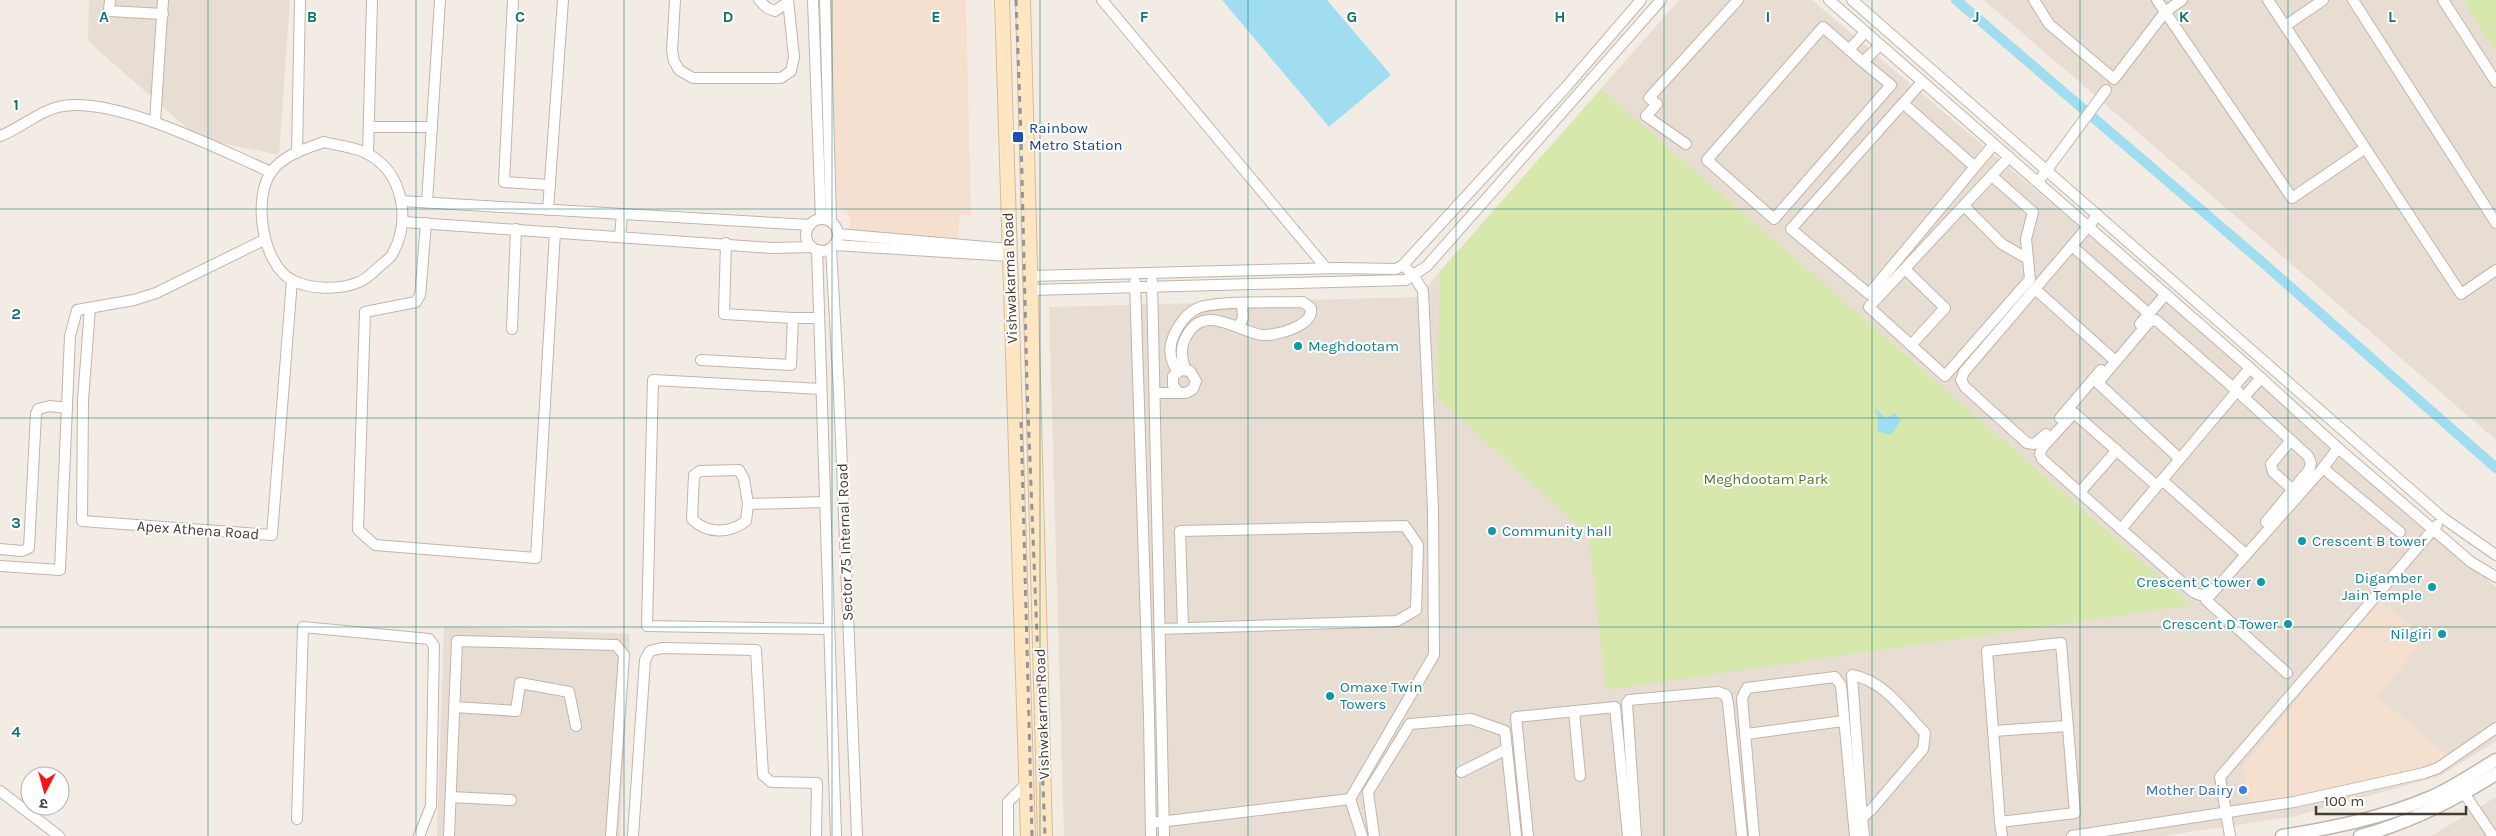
<svg xmlns="http://www.w3.org/2000/svg" width="2496" height="836" font-family="Karla,'Noto Sans Devanagari',sans-serif">
	<rect width="100%" height="100%" fill="#f3ece5"/>
	<g fill="#e7ddd3">
		<path d="M 89,0 L 290,0 L 279,155 L 198,138 L 88,41 Z"/>
		<path d="M 1679,0 L 1812,0 L 2338,447 L 2496,587 L 2496,741 L 2440,776 L 2296,816 L 2163,836 L 1064,836 L 1049,307 L 1418,297 Z"/>
		<path d="M 1984,0 L 2496,0 L 2496,440 Z"/>
		<path d="M 444,626 L 630,634 L 620,836 L 437,836 Z"/>
		<path d="M 2496,797 L 2496,836 L 2431,836 Z"/>
	</g>
	<g fill="#f5dfcf">
		<path d="M 828,0 L 966,0 L 971,216 L 960,215 L 958,242 L 849,238 L 850,219 L 846,211 L 835,206 Z"/>
		<path d="M 2379,600 L 2425,638 L 2377,697 L 2446,753 L 2436,765 L 2252,807 L 2242,767 Z"/>
	</g>
	<g fill="#d7e8ad">
		<path d="M 2468,0 L 2496,0 L 2496,51 L 2464,2 Z"/>
		<path d="M 1601,89 L 2192,605 L 1606,690 L 1589,536 L 1437,397 L 1440,271 Z"/>
	</g>
	<g fill="#a0ddf0">
		<path d="M 1222,0 L 1327,0 L 1391,75 L 1329,127 Z"/>
		<path d="M 1875,408 L 1886,418 L 1895,413 L 1901,421 L 1891,435 L 1877,431 L 1878,419 Z"/>
	</g>
	<g fill="none" stroke-linecap="round" stroke-linejoin="round">
		<path stroke="#a0ddf0" stroke-width="10" d="M 1956,0 L 2262,262 L 2496,468"/>
		<defs>
			<g id="minor">
				<path d="M 110,0 L 109,11 L 163,14"/>
				<path d="M 513,0 L 504,182 L 550,185"/>
				<path d="M 675,0 L 672,51 L 674,61 L 679,70 L 693,78 L 781,78 L 791,71 L 794,57 L 788,0"/>
				<path d="M 759,0 L 767,8 L 775,11 L 788,2"/>
				<path d="M 813,0 L 821,219"/>
				<path d="M 825,0 L 831,221"/>
				<path d="M 1102,0 L 1326,268"/>
				<path d="M 1829,0 L 2250,368 L 2338,448 L 2471,562 L 2496,577"/>
				<path d="M 1852,0 L 2443,518 L 2496,555"/>
				<path d="M 2034,0 L 2049,24 L 2114,79 L 2165,12 L 2182,0"/>
				<path d="M 2157,0 L 2292,198 L 2364,149"/>
				<path d="M 2268,0 L 2461,294 L 2496,270"/>
				<path d="M 2353,0 L 2496,223"/>
				<path d="M 2443,0 L 2496,82"/>
				<path d="M 2285,26 L 2323,0"/>
				<path d="M 1849,50 L 1865,32"/>
				<path d="M 1863,62 L 1823,27 L 1707,160 L 1774,219 L 1891,85 L 1863,62 L 1880,45"/>
				<path d="M 1922,82 L 1791,229 L 1869,294 L 1994,144"/>
				<path d="M 1904,104 L 1975,167"/>
				<path d="M 155,122 L 163,0"/>
				<path d="M 369,127 L 432,127"/>
				<path d="M 0,136 C 20,129 37,112 58,107 C 112,94 220,150 271,172"/>
				<path d="M 324,142 C 338,146 356,147 368,154 C 403,173 411,219 393,253 C 391,258 384,262 380,266 C 374,271 366,280 359,282 C 340,290 311,290 292,280 C 262,264 252,197 272,171 C 285,154 305,149 324,142 Z"/>
				<path d="M 1686,144 L 1646,116 L 1657,104 L 1649,98 L 1738,0"/>
				<path d="M 297,153 L 300,0"/>
				<path d="M 368,154 L 372,0"/>
				<path d="M 1992,176 L 2033,212 L 2026,239 L 2030,279 L 1945,376 L 1869,307 L 2009,157"/>
				<path d="M 2038,182 L 2106,90"/>
				<path d="M 401,201 L 810,225"/>
				<path d="M 427,202 L 440,0"/>
				<path d="M 1964,206 L 2002,244 L 2028,259"/>
				<path d="M 548,210 L 563,0"/>
				<circle cx="822" cy="235" r="16"/>
				<path d="M 404,222 L 772,248 L 812,247"/>
				<path d="M 426,223 L 421,285 L 420,295 L 416,302 L 365,312 L 358,530 L 375,545 L 536,558 L 555,232"/>
				<path d="M 838,234 L 1009,249"/>
				<path d="M 620,236 L 622,214"/>
				<path d="M 834,245 L 1009,256"/>
				<path d="M 2072,246 L 2149,314"/>
				<path d="M 831,248 L 839,392 L 857,836"/>
				<path d="M 817,250 L 836,836"/>
				<path d="M 1905,269 L 1945,308 L 1911,345"/>
				<path d="M 1030,276 L 1339,268 L 1396,269 L 1403,265 L 1566,87 L 1641,0"/>
				<path d="M 1152,281 L 1164,836"/>
				<path d="M 1135,282 L 1149,716 L 1151,836"/>
				<path d="M 2035,289 L 2112,358"/>
				<path d="M 1031,290 L 1406,280 L 1427,266 L 1661,0"/>
				<path d="M 90,308 L 83,400 L 82,521 L 272,535 L 292,280"/>
				<path d="M 793,318 L 819,318"/>
				<path d="M 2140,324 L 2166,294"/>
				<path d="M 1239,326 L 1243,318 L 1242,304"/>
				<path d="M 512,329 L 516,229"/>
				<path d="M 701,360 L 791,365 L 793,318 L 724,314 L 726,243"/>
				<path d="M 1178,372 C 1170,361 1168,348 1174,335 C 1178,326 1186,314 1196,309 C 1211,300 1281,303 1303,302 L 1311,308 C 1314,326 1276,336 1262,335 C 1240,333 1204,301 1186,337 C 1180,347 1181,360 1186,370"/>
				<path d="M 2233,388 L 2250,368"/>
				<path d="M 821,389 L 653,380 L 647,626 L 828,629"/>
				<path d="M 2237,391 L 2308,456 L 2311,463 L 2309,470 L 2266,522"/>
				<path d="M 1155,393 L 1186,393 L 1193,389 L 1196,381 L 1190,371 L 1181,370 L 1173,376 L 1173,385 L 1178,392"/>
				<path d="M 2244,397 L 2261,378"/>
				<path d="M 2060,418 L 2101,370"/>
				<path d="M 2046,434 L 2034,444 L 2027,443 L 1965,387 L 1961,380 L 1964,372 L 2098,215"/>
				<path d="M 2291,440 L 2271,464 L 2273,472 L 2293,490"/>
				<path d="M 2323,468 L 2338,448"/>
				<path d="M 2162,480 L 2242,551"/>
				<path d="M 2157,486 L 2074,413 L 2042,448 L 2040,454 L 2042,459 L 2121,529 L 2237,391 L 2156,320 L 2150,321 L 2100,380 L 2099,384 L 2180,459"/>
				<path d="M 2080,492 L 2117,450"/>
				<path d="M 748,504 L 744,479 L 739,470 L 700,471 L 694,475 L 692,519 C 707,534 729,534 746,521 L 748,504 L 824,502"/>
				<path d="M 2121,529 L 2193,592 L 2200,595 L 2206,594 L 2210,589"/>
				<path d="M 0,549 L 22,551 L 29,548 L 36,414 L 38,409 L 50,406 L 67,408"/>
				<path d="M 0,566 L 60,570 L 70,336 L 77,310 L 134,300 L 156,293 L 264,240"/>
				<path d="M 1160,629 L 1397,621 L 1416,610 L 1418,545 L 1405,526 L 1180,531 L 1183,628"/>
				<path d="M 2287,673 L 2206,600 L 2323,468 L 2400,532"/>
				<path d="M 454,707 L 516,711 L 520,683 L 569,692 L 576,726"/>
				<path d="M 1574,711 L 1580,776"/>
				<path d="M 1993,731 L 2067,726"/>
				<path d="M 1747,734 L 1843,721"/>
				<path d="M 1461,772 L 1507,749"/>
				<path d="M 2460,787 L 2493,836"/>
				<path d="M 0,791 L 59,836"/>
				<path d="M 451,797 L 511,800"/>
				<path d="M 1350,799 L 1362,836"/>
				<path d="M 1862,818 L 1872,809 L 1923,749 L 1925,733 C 1904,711 1883,680 1852,675 L 1862,818 L 1864,836"/>
				<path d="M 297,819 L 303,627 L 429,639 L 434,646 L 431,806 L 419,836"/>
				<path d="M 2000,822 L 2075,813 L 2061,643 L 1987,651 L 2000,822 L 2002,836"/>
				<path d="M 1151,823 L 1350,799 L 1434,655 L 1433,509 L 1423,291 L 1414,276 L 1403,265"/>
				<path d="M 449,836 L 457,641 L 616,645 L 624,655 L 611,836"/>
				<path d="M 633,836 L 645,660 L 650,651 L 662,648 L 756,650 L 763,775 L 771,782 L 817,783 L 816,836"/>
				<path d="M 1008,836 L 1008,802 L 1026,784"/>
				<path d="M 1374,836 L 1368,792 L 1410,724 L 1471,719 L 1505,731 L 1516,836"/>
				<path d="M 1528,836 L 1516,717 L 1615,707 L 1628,836"/>
				<path d="M 1636,836 L 1627,703 L 1629,700 L 1718,692 L 1726,695 L 1728,703 L 1742,836"/>
				<path d="M 1754,836 L 1742,698 L 1747,688 L 1835,677 L 1841,685 L 1855,836"/>
				<path d="M 2072,836 L 2294,802 L 2424,773 L 2438,768 L 2496,728"/>
				<path d="M 2230,836 L 2220,777 L 2437,525"/>
			</g>
			<g id="tertiary">
				<path d="M 2282,836 C 2332,828 2382,818 2429,798 C 2453,788 2474,773 2496,760"/>
				<path d="M 2360,836 C 2409,823 2453,801 2496,774"/>
			</g>
			<g id="secondary">
				<path d="M 1002,0 L 1028,836"/>
				<path d="M 1023,0 L 1045,836"/>
			</g>
		</defs>
		<use href="#minor" stroke="#c1b5aa" stroke-width="12"/>
		<use href="#tertiary" stroke="#c1b5aa" stroke-width="15"/>
		<use href="#secondary" stroke="#d6bb96" stroke-width="16"/>
		<use href="#minor" stroke="#fff" stroke-width="10"/>
		<use href="#tertiary" stroke="#fff" stroke-width="12"/>
		<use href="#secondary" stroke="#ffe6c3" stroke-width="14"/>
		<g stroke="#959595" stroke-width="3" stroke-dasharray="6 6" stroke-linecap="butt">
			<path d="M 1016,0 L 1021,135 L 1027,386 L 1045,836"/>
			<path d="M 1021,422 L 1032,836"/>
		</g>
	</g>
	<path fill="none" stroke="#0f766e" stroke-width="1" stroke-opacity="0.55" d="M 208,0 L 208,836M 416,0 L 416,836M 624,0 L 624,836M 832,0 L 832,836M 1040,0 L 1040,836M 1248,0 L 1248,836M 1456,0 L 1456,836M 1664,0 L 1664,836M 1872,0 L 1872,836M 2080,0 L 2080,836M 2288,0 L 2288,836M 0,209 L 2496,209M 0,418 L 2496,418M 0,627 L 2496,627"/>
	<rect fill="#1a4fb4" stroke="#fff" stroke-width="2" x="1012" y="131" width="12" height="12" rx="2.5"/>
	<g fill="#0f9aa8" stroke="#fff" stroke-width="2">
		<circle cx="1298" cy="346" r="5"/>
		<circle cx="1492" cy="531" r="5"/>
		<circle cx="2302" cy="541" r="5"/>
		<circle cx="2261" cy="582" r="5"/>
		<circle cx="2432" cy="587" r="5"/>
		<circle cx="2288" cy="624" r="5"/>
		<circle cx="2442" cy="634" r="5"/>
		<circle cx="1330" cy="696" r="5"/>
	</g>
	<circle fill="#3f7fe0" stroke="#fff" stroke-width="2" cx="2243" cy="790" r="5"/>
	<g text-anchor="middle" dominant-baseline="central" stroke-width="4" stroke-linejoin="round" paint-order="stroke">
		<g font-size="15" fill="#164399" stroke="#fff" text-anchor="start">
			<text x="1029" y="128">Rainbow<tspan x="1029" dy="17">Metro Station</tspan></text>
		</g>
		<g font-size="15" fill="#453c34" stroke="#fff">
			<text transform="translate(1010 278) rotate(-92)">Vishwakarma Road</text>
			<text transform="translate(198 530) rotate(4)">Apex Athena Road</text>
			<text transform="translate(845 542) rotate(-92)">Sector 75 Internal Road</text>
			<text transform="translate(1042 714) rotate(-92)">Vishwakarma Road</text>
		</g>
		<g font-size="15" fill="#0d838f" stroke="#fff" text-anchor="start">
			<text x="1308" y="346">Meghdootam</text>
			<text x="1502" y="531">Community hall</text>
			<text x="2312" y="541">Crescent B tower</text>
			<text x="2422" y="578" text-anchor="end">Digamber<tspan x="2422" dy="17">Jain Temple</tspan></text>
			<text x="2251" y="582" text-anchor="end">Crescent C tower</text>
			<text x="2278" y="624" text-anchor="end">Crescent D Tower</text>
			<text x="2432" y="634" text-anchor="end">Nilgiri</text>
			<text x="1340" y="687">Omaxe Twin<tspan x="1340" dy="17">Towers</tspan></text>
		</g>
		<g font-size="15" fill="#537728" stroke="#fff">
			<text x="1766" y="479">Meghdootam Park</text>
		</g>
		<g font-size="15" fill="#366cbe" stroke="#fff" text-anchor="end">
			<text x="2233" y="790">Mother Dairy</text>
		</g>
	</g>
	<g font-size="16" text-anchor="middle" font-weight="bold" fill="#0f766e" stroke="#fff" stroke-width="4" stroke-linejoin="round" paint-order="stroke">
		<text x="104" y="22">A</text>
		<text x="312" y="22">B</text>
		<text x="520" y="22">C</text>
		<text x="728" y="22">D</text>
		<text x="936" y="22">E</text>
		<text x="1144" y="22">F</text>
		<text x="1352" y="22">G</text>
		<text x="1560" y="22">H</text>
		<text x="1768" y="22">I</text>
		<text x="1976" y="22">J</text>
		<text x="2184" y="22">K</text>
		<text x="2392" y="22">L</text>
		<text x="16" y="110">1</text>
		<text x="16" y="319">2</text>
		<text x="16" y="528">3</text>
		<text x="16" y="737">4</text>
	</g>
	<g transform="translate(45 791) rotate(186)"><circle r="24" fill="#ffffff" stroke="#b5b1ae"/>
	<path d="M0-4L9 19L0 12L-9 19Z" fill="#fb1317"/>
	<text y="-8" font-size="14" font-weight="bold" text-anchor="middle" fill="#453c34">उ</text>
	</g>
	<path d="M2316 806v8h150v-8" fill="none" stroke="#453c34" stroke-width="2.5"/>
	<text x="2324" y="806" font-size="15" fill="#453c34" stroke="#ffffff" stroke-width="4" paint-order="stroke">100 m</text>
</svg>
